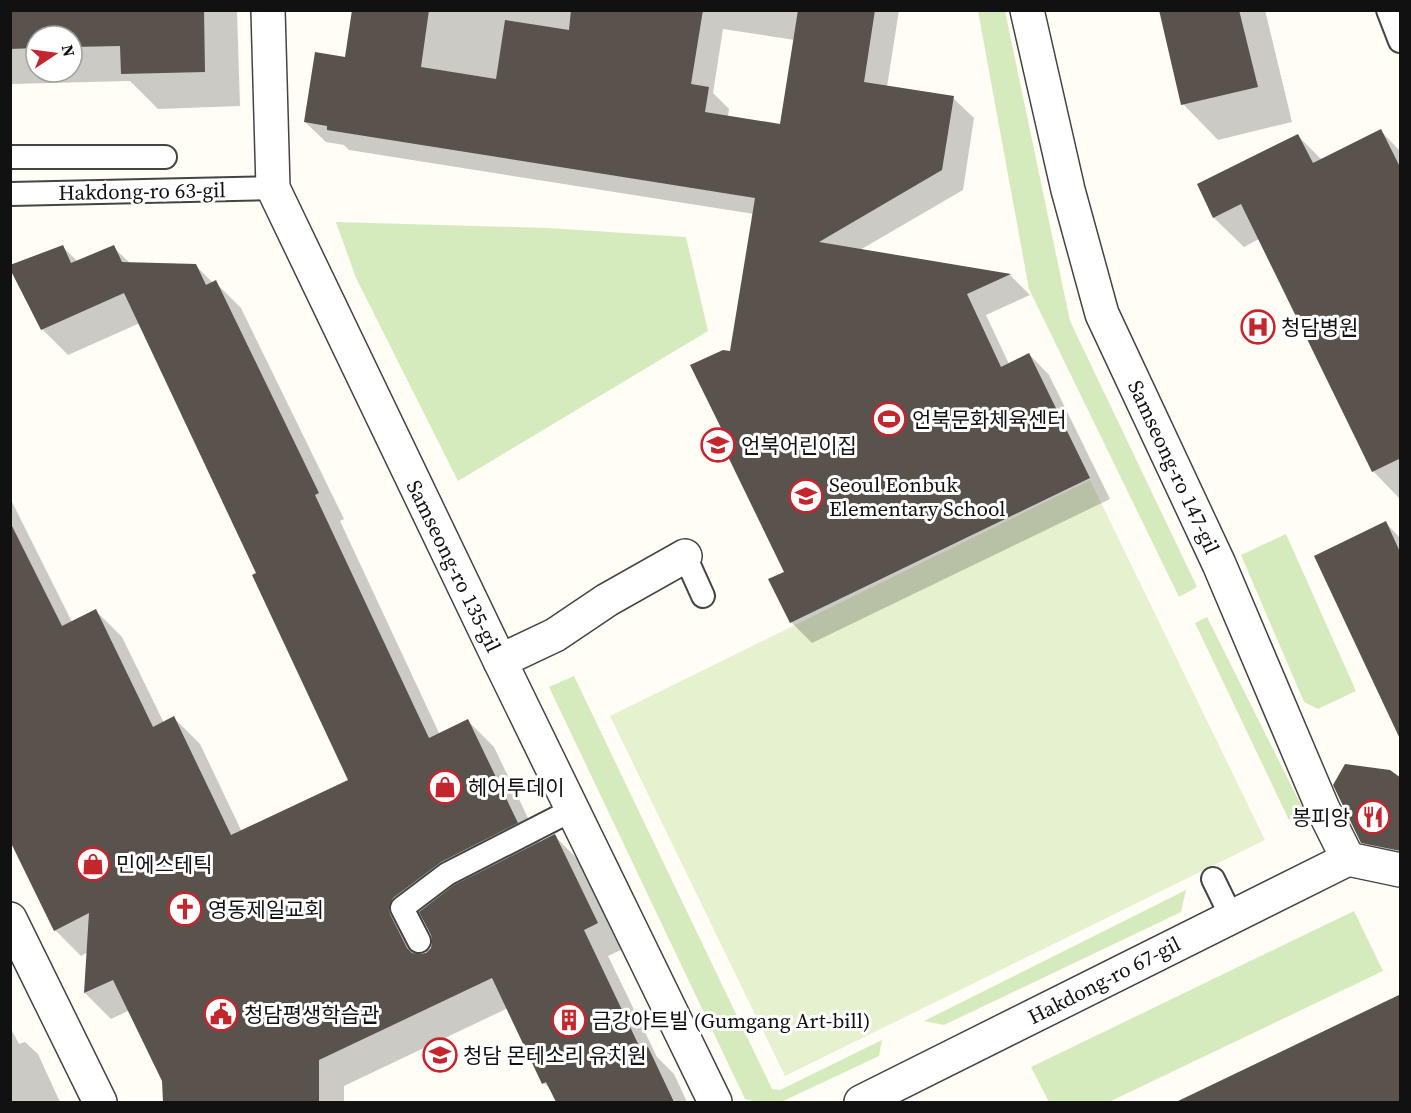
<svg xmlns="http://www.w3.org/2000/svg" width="1411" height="1113" font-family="'Source Serif 4','Noto Sans KR',serif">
	<rect width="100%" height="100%" fill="#fffdf5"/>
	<g fill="#d5ebbd">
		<path d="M 978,11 L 1005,11 L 1070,321 L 1197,587 L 1179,597 L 1029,289 Z"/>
		<path d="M 336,222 L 548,228 L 686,237 L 708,331 L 458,481 L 356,278 Z"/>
		<path d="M 1286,534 L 1356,691 L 1318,709 L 1304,702 L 1241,555 Z"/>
		<path d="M 1207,617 L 1302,807 L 1299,815 L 1289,820 L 1195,623 Z"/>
		<path d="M 574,676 L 772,1089 L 780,1090 L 882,1040 L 879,1056 L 781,1102 L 758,1102 L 745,1099 L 549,687 Z"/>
		<path d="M 1186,890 L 1181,912 L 944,1025 L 924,1021 Z"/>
		<path d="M 1354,911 L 1383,971 L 1109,1102 L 1049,1102 L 1031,1067 Z"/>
	</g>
	<path fill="#e6f2cf" d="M 1090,480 L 1265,840 L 785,1076 L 610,716 Z"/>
	<g fill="#0003" fill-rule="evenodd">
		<path d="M 10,10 L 237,10 L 240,106 L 158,109 L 130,81 L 10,84 ZM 36,36 L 72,36 L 72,72 L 36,72 Z"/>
		<path d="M 354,10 L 899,10 L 887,87 L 953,98 L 974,118 L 963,190 L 860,250 L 1010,275 L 1030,295 L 986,315 L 1009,364 L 1029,354 L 1049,375 L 1110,499 L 812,643 L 791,622 L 786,573 L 726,434 L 732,352 L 754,214 L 349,150 L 344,145 L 326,142 L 305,122 L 346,59 ZM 723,29 L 795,40 L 781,126 L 728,117 L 729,109 L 713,93 Z"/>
		<path d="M 1160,10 L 1265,10 L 1292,122 L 1218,140 L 1183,104 Z"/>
		<path d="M 1381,131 L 1400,151 L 1400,499 L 1373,471 L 1259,239 L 1244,247 L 1214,218 L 1199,185 L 1298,136 L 1322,160 Z"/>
		<path d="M 63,247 L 78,262 L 113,247 L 130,263 L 195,265 L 213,283 L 215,282 L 241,308 L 344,519 L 340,521 L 440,735 L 468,721 L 494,747 L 540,843 L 555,836 L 580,862 L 623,949 L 608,956 L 657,1057 L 674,1074 L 687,1102 L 558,1102 L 553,1092 L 544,1083 L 508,1008 L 344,1086 L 344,1102 L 164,1102 L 164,1081 L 130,1010 L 111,1019 L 85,993 L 88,952 L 81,956 L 55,930 L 10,817 L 10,498 L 72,622 L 96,611 L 122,637 L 164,723 L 174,718 L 200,744 L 242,832 L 350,780 L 258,574 L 140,323 L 68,355 L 42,329 ZM 425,919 L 434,941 L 432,949 L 422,955 L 415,941 L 419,924 Z"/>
		<path d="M 1386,523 L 1400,538 L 1400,736 L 1316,556 Z"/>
		<path d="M 1400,780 L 1400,869 L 1386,865 L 1362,842 Z"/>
		<path d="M 1398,997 L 1400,999 L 1400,1102 L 1179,1102 Z"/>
		<path d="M 10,1027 L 19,1044 L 25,1042 L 38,1054 L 60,1102 L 10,1102 Z"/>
	</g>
	<g fill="#5a524d">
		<path d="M 10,10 L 204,10 L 205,72 L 121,74 L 120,46 L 72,47 L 72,36 L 36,36 L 36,48 L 10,49 Z"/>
		<path d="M 352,10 L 429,10 L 421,67 L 496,79 L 505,20 L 569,30 L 571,10 L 703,10 L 691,84 L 709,87 L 705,112 L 780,124 L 798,10 L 875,10 L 864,82 L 954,96 L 942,170 L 819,242 L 1011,274 L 967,294 L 1001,367 L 1029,353 L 1090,478 L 790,623 L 768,579 L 784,572 L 718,436 L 724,434 L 690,365 L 723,350 L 730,351 L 755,198 L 327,130 L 327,126 L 304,122 L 315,52 L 345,57 Z"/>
		<path d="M 1159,10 L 1239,10 L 1258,87 L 1181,105 Z"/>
		<path d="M 1381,129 L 1401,169 L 1401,458 L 1372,472 L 1241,204 L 1213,218 L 1197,184 L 1298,134 L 1313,163 Z"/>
		<path d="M 63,245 L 71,263 L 114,245 L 122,262 L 196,264 L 206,285 L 216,280 L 319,493 L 315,495 L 429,738 L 468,719 L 518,823 L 441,862 L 393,898 L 389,908 L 390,914 L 407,948 L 412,953 L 419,954 L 426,953 L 431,948 L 432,941 L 431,935 L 419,912 L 454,885 L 555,834 L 598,923 L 584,930 L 641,1050 L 648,1047 L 674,1102 L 556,1102 L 546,1082 L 542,1084 L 492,978 L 319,1060 L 319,1102 L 163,1102 L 162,1081 L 113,980 L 84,993 L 89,913 L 54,931 L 10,841 L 10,522 L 62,626 L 96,609 L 153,727 L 174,716 L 231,835 L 348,780 L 252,575 L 256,573 L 124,293 L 41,330 L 10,269 L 10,265 Z"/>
		<path d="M 1386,521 L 1400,552 L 1400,739 L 1314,556 Z"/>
		<path d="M 1345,764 L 1390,770 L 1401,778 L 1401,851 L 1361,843 L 1333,785 Z"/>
		<path d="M 1401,994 L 1401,1102 L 1176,1102 Z"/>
	</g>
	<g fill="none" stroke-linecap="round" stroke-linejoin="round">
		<defs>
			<g id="lane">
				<path d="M 1388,10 L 1400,41"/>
				<path d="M 10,157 L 165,157"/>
				<path d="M 10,194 L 273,188"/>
				<path d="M 672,564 L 685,556 L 703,596"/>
				<path d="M 1213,879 L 1231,916"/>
				<path d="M 419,941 L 402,908 L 447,874 L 574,809"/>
			</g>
			<g id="street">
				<path d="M 268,10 L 273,188 L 500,661 L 715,1102"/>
				<path d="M 1027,10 L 1068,190 L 1102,314 L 1219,564 L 1323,809 L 1348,859"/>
				<path d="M 500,661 L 555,635 L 607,600 L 685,556"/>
				<path d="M 1348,859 L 1400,870"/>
				<path d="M 10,919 L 100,1102"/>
				<path d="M 861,1102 L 1348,859"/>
			</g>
		</defs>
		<use href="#lane" stroke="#444" stroke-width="26"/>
		<use href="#street" stroke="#444" stroke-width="36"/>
		<use href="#lane" stroke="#fff" stroke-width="22"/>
		<use href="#street" stroke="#fff" stroke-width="33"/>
	</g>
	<defs>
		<symbol id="hospital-ring" viewBox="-11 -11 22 22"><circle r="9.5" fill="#fff" stroke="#c4262e" stroke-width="1.5"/><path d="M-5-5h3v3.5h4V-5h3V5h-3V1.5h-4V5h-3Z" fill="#c4262e"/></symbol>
		<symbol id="stadium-ring" viewBox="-11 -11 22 22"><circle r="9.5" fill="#fff" stroke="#c4262e" stroke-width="1.5"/><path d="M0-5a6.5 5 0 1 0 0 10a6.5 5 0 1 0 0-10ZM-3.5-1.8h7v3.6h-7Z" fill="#c4262e"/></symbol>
		<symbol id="school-ring" viewBox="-11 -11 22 22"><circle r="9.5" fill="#fff" stroke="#c4262e" stroke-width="1.5"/><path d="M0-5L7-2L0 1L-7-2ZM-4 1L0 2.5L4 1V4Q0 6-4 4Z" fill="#c4262e"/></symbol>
		<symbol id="shop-ring" viewBox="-11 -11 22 22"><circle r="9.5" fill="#fff" stroke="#c4262e" stroke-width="1.5"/><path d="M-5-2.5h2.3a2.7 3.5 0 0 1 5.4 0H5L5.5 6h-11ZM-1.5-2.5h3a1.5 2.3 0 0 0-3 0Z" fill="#c4262e"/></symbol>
		<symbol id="restaurant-ring" viewBox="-11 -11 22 22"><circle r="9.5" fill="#fff" stroke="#c4262e" stroke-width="1.5"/><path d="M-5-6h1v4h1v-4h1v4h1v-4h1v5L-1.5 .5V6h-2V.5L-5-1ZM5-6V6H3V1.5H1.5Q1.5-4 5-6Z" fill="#c4262e"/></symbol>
		<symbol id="church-ring" viewBox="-11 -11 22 22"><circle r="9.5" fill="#fff" stroke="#c4262e" stroke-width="1.5"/><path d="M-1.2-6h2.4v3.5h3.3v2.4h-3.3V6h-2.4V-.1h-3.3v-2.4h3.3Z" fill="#c4262e"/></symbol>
		<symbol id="civic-ring" viewBox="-11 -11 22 22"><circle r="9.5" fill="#fff" stroke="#c4262e" stroke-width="1.5"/><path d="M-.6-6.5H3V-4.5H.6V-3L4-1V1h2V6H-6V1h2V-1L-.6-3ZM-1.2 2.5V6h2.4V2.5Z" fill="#c4262e"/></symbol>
		<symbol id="building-ring" viewBox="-11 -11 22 22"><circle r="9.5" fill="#fff" stroke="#c4262e" stroke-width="1.5"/><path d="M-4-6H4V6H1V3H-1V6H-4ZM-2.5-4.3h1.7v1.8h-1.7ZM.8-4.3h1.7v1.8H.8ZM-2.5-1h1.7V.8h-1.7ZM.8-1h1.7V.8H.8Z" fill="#c4262e"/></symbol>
	</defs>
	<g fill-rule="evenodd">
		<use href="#hospital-ring" x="1239" y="308" width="38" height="38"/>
		<use href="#stadium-ring" x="870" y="400" width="38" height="38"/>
		<use href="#school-ring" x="699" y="426" width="38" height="38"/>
		<use href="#school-ring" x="787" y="477" width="38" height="38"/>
		<use href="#shop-ring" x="426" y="768" width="38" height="38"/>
		<use href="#restaurant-ring" x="1354" y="798" width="38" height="38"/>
		<use href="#shop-ring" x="74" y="845" width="38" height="38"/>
		<use href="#church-ring" x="166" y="890" width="38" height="38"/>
		<use href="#civic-ring" x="202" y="995" width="38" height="38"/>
		<use href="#building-ring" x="550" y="1001" width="38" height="38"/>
		<use href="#school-ring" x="421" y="1036" width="38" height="38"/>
	</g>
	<g text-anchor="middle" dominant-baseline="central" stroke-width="6" stroke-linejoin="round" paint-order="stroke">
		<g font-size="21" fill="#111" stroke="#fff">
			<text transform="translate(142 191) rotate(-1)">Hakdong-ro 63-gil</text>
			<text transform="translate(1174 467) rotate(65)">Samseong-ro 147-gil</text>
			<text transform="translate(454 566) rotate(64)">Samseong-ro 135-gil</text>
			<text transform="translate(1104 980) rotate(-27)">Hakdong-ro 67-gil</text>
		</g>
		<g font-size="21" fill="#111" stroke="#fff" text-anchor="start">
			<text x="1281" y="327">청담병원</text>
			<text x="912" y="419">언북문화체육센터</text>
			<text x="741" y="445">언북어린이집</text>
			<text x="829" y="484">Seoul Eonbuk<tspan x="829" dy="24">Elementary School</tspan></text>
			<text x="468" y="787">헤어투데이</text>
			<text x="1350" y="817" text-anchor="end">봉피앙</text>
			<text x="116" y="864">민에스테틱</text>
			<text x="208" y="909">영동제일교회</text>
			<text x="244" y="1014">청담평생학습관</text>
			<text x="592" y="1020">금강아트빌 (Gumgang Art-bill)</text>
			<text x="463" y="1055">청담 몬테소리 유치원</text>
		</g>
	</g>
	<rect width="1411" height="1113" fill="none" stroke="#111111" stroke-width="24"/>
	<g transform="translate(54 54) rotate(77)"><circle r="28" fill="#ffffff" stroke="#a0a0a0" stroke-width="1.5"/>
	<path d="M0-4.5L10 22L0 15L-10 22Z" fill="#c4262e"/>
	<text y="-9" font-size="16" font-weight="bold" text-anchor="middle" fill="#111111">N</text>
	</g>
</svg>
